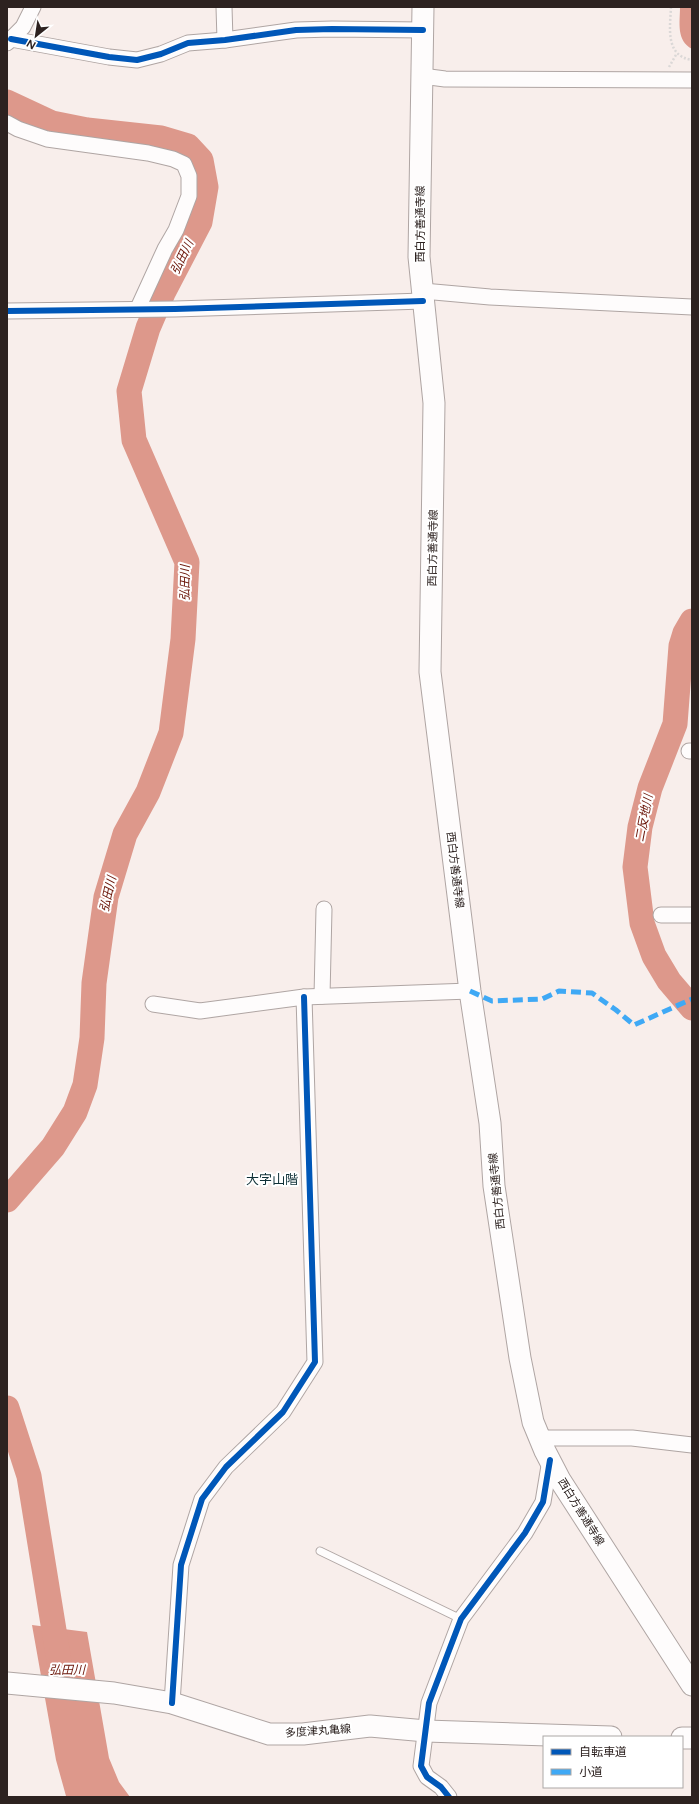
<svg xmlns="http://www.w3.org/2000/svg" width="699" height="1804" font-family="Figtree,'Noto Sans JP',sans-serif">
	<rect width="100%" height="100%" fill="#f8eeeb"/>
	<g fill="#dd988b">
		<path d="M 680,7 L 692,7 L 692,49 C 676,40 680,23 680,7 Z"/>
		<path d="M 32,1625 L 87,1632 L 109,1758 L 119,1782 L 130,1797 L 66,1796 L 56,1760 Z"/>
	</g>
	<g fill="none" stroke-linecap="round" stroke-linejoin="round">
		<g stroke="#dd988b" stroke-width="25">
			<path d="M 7,102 L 52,123 L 87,130 L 161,138 L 188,146 L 201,160 L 206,187 L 200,222 L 163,293 L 148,328 L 129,391 L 134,440 L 187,562 L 183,639 L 171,733 L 148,792 L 125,834 L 106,897 L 94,983 L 92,1038 L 85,1085 L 75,1112 L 53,1147 L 7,1200"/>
			<path d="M 692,621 L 685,633 L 681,646 L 675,724 L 650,788 L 640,827 L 635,867 L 642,923 L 654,956 L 669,981 L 692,1008"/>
			<path d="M 7,1408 L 29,1476 L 59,1661"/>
		</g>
		<defs>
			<path id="service" d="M 320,1551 L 461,1619"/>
			<g id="minor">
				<path d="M 224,7 L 225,40"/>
				<path d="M 11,39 L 109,57 L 137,60 L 161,54 L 188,43 L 225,40 L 296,30 L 332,29 L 423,30"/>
				<path d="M 7,43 L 23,27 L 33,7"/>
				<path d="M 422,76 L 445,79 L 692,80"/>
				<path d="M 7,123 L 18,129 L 47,139 L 148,153 L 173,159 L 184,164 L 189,176 L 189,196 L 176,230 L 165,249 L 138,308"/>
				<path d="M 423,291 L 490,297 L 692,307"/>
				<path d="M 7,311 L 175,309 L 423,301"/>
				<path d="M 689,751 L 692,751"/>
				<path d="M 661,915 L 692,915"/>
				<path d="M 322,996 L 324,909"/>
				<path d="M 153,1004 L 200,1011 L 304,997 L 470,991"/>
				<path d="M 540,1438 L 632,1438 L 692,1445"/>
				<path d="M 172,1703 L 181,1565 L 202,1499 L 226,1467 L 283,1412 L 315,1362 L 304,997"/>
				<path d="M 449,1797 L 441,1787 L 427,1777 L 421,1766 L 429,1703 L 461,1619 L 525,1533 L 543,1502 L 550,1460"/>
			</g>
			<g id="secondary">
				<path d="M 423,7 L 419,257 L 434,403 L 430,672 L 470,991 L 490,1123 L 494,1186 L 520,1358 L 533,1422 L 545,1451 L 560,1480 L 692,1685"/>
				<path d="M 7,1683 L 114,1693 L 172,1703 L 269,1734 L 303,1734 L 370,1726 L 426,1731 L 611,1737"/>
				<path d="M 682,1738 L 692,1738"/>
			</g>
		</defs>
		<use href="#service" stroke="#afa5a3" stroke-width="9"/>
		<use href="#minor" stroke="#afa5a3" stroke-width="17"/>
		<use href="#secondary" stroke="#afa5a3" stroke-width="23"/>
		<g stroke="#dbd8d7" stroke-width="2.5" stroke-dasharray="2 2" stroke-linecap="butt">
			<path d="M 671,7 C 670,28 665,56 692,60"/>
			<path d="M 669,67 L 677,53"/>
		</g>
		<use href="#service" stroke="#fefcfc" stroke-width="7"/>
		<use href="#minor" stroke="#fefcfc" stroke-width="15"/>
		<use href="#secondary" stroke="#fefcfc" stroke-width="21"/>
		<path stroke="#3fa9f5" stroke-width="5" stroke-dasharray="10 5" stroke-linecap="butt" d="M 470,991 L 492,1001 L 542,999 L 559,991 L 592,993 L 616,1010 L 634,1025 L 692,999"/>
		<defs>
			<g id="cycleway">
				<path d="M 11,39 L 109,57 L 137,60 L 161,54 L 188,43 L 225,40 L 296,30 L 332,29 L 423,30"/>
				<path d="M 7,311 L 175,309 L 423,301"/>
				<path d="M 172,1703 L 181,1565 L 202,1499 L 226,1467 L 283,1412 L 315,1362 L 304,997"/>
				<path d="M 449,1797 L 441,1787 L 427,1777 L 421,1766 L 429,1703 L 461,1619 L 525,1533 L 543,1502 L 550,1460"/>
			</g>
		</defs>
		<use href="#cycleway" stroke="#fff" stroke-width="8"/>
		<use href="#cycleway" stroke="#0057b8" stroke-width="6"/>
	</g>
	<g text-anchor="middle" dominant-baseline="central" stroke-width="4" stroke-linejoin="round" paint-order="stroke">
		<g font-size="11" fill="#2d2220" stroke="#fff">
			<text transform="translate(420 224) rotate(-90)">西白方善通寺線</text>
			<text transform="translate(433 548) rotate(-89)">西白方善通寺線</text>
			<text transform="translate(455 870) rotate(83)">西白方善通寺線</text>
			<text transform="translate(497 1191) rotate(-96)">西白方善通寺線</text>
			<text transform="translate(581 1512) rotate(58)">西白方善通寺線</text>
			<text transform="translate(318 1731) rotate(-4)">多度津丸亀線</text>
		</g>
		<g font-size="12" font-style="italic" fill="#6a1407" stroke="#fff">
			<text transform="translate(182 257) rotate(-64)">弘田川</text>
			<text transform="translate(185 583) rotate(-89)">弘田川</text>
			<text transform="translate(644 818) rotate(-79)">二反地川</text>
			<text transform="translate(108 894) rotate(-77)">弘田川</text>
			<text x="67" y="1670">弘田川</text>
		</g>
		<g font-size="13" fill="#0f3037" stroke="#fff">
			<text x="272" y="1179">大字山階</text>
		</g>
	</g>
	<rect width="699" height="1804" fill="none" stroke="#2d2220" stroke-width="16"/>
	<rect x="543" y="1736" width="140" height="52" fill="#ffffff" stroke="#aba7a6"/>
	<rect x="551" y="1749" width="20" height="6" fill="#0057b8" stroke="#aba7a6"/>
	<text x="579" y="1756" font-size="12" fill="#2d2220">自転車道</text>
	<rect x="551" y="1769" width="20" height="6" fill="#3fa9f5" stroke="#aba7a6"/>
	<text x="579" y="1776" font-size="12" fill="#2d2220">小道</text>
	<g transform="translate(36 36) rotate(210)" stroke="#ffffff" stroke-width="3" paint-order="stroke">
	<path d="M0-3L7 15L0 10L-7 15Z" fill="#2d2220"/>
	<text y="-6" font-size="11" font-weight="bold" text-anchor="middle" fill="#2d2220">N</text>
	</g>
</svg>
